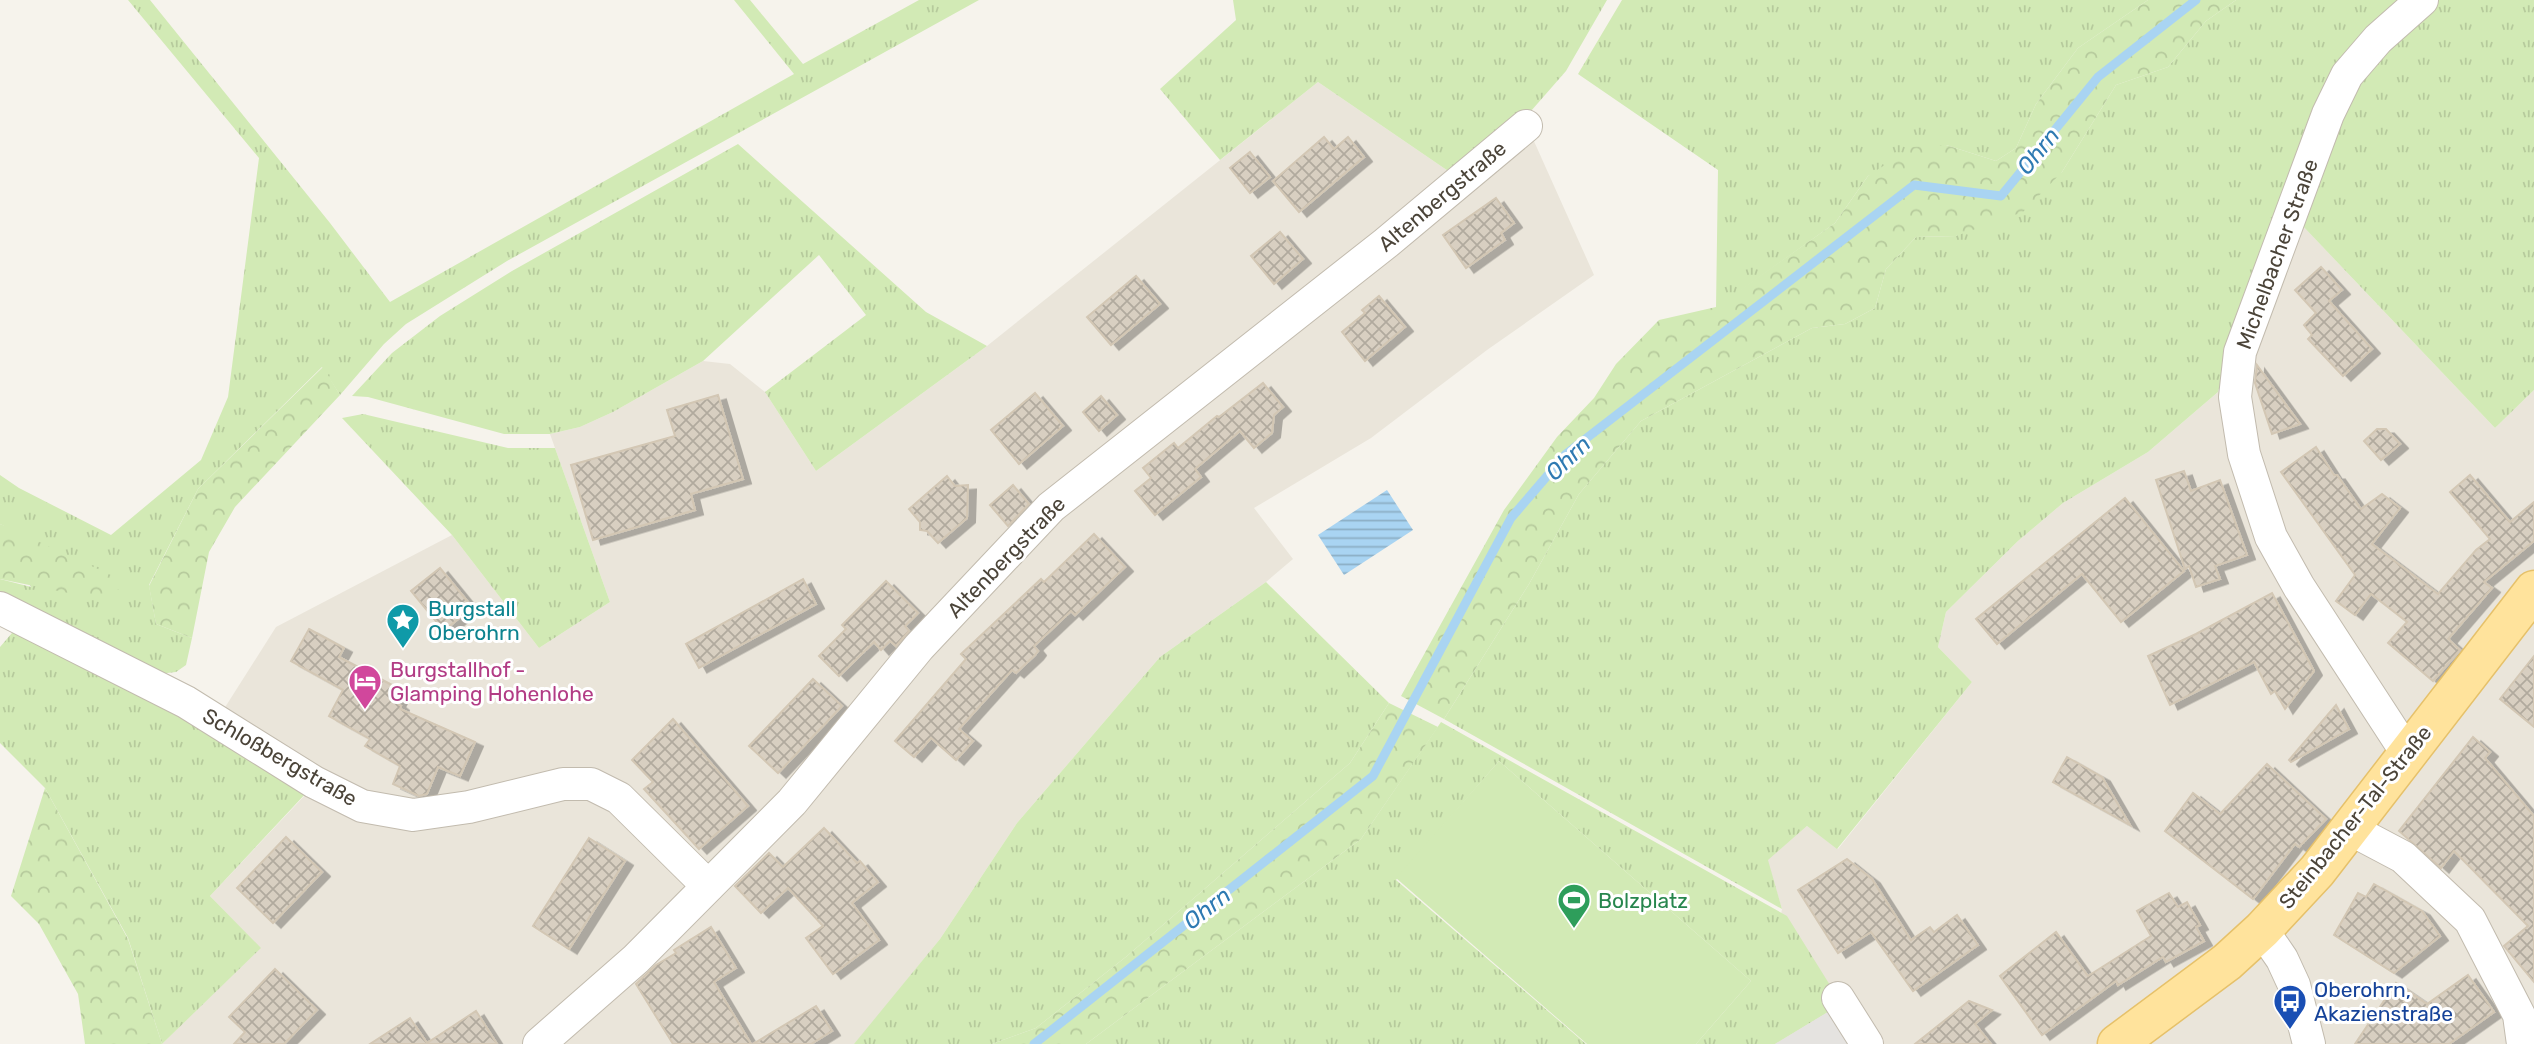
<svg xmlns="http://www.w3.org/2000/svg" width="2534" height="1044" font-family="Rubik,sans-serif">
	<defs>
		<pattern id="grass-tufts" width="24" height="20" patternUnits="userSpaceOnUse" patternTransform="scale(1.75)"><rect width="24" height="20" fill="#d2eab5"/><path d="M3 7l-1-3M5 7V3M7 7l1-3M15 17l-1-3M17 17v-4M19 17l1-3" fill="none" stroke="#b6ca9c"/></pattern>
		<pattern id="forest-crowns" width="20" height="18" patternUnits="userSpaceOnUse" patternTransform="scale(1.75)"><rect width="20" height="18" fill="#d2eab5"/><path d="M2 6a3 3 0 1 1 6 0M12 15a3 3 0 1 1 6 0" fill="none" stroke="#b6ca9c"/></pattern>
		<pattern id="water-rules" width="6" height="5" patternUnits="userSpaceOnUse" patternTransform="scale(1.75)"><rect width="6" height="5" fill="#a9d4f2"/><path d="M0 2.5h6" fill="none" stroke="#8caec5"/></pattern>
		<pattern id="building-cross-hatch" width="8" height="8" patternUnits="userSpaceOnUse" patternTransform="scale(1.75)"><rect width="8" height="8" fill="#d8cfc1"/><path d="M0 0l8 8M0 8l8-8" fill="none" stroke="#b1aa9e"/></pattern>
		<filter id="shadow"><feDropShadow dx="8" dy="4.5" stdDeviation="0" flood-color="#0004"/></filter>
	</defs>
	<rect width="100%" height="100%" fill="#f6f3ec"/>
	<g fill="#eae5da">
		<path d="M 1318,82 L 1454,175 L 1524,119 L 1594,275 L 1487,350 L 1371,438 L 1254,508 L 1293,559 L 1266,582 L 1160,657 L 1017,823 L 940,939 L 857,1042 L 854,1044 L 162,1044 L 260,948 L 210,896 L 308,792 L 210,731 L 276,627 L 452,535 L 539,648 L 610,602 L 550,434 L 580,427 L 613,412 L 703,361 L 730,364 L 765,392 L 816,471 L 987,346 Z"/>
		<path d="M 2299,222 L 2495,428 L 2534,390 L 2534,1044 L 1720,1044 L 1824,988 L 1780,920 L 1782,909 L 1767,860 L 1807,826 L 1838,849 L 1972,682 L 1938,647 L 1946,612 L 2018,541 L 2063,503 L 2148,452 L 2218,392 L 2247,364 Z"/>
	</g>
	<g fill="url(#grass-tufts)">
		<path d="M 128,0 L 150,0 L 330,223 L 390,302 L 794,74 L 734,0 L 750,0 L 803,64 L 919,0 L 979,0 L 507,261 L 406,324 L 384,344 L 340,395 L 322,367 L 198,489 L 149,585 L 156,624 L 192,638 L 186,665 L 176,672 L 158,674 L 0,594 L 0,579 L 31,587 L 4,526 L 0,524 L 0,475 L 19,488 L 111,535 L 201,460 L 228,397 L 259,158 Z"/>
		<path d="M 1233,0 L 1607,0 L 1566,71 L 1524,119 L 1454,175 L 1318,82 L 1220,160 L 1160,89 L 1236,20 Z"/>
		<path d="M 1622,0 L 2148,0 L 2078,48 L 2036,104 L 2016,148 L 1996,161 L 1946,145 L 1868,176 L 1835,223 L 1716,308 L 1718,170 L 1578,74 Z"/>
		<path d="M 2236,0 L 2408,0 L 2361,46 L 2230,350 L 2218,392 L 2148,452 L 2063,503 L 2018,541 L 1946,612 L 1938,647 L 1972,682 L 1837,849 L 1807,826 L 1768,860 L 1782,909 L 1444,719 L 1529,584 L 1579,494 L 1641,421 L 1812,328 L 1845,324 L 1875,308 L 1886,269 L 1916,237 L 1956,236 L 2062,172 L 2116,85 L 2168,67 L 2206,21 Z"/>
		<path d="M 2435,0 L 2534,0 L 2534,390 L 2495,428 L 2299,222 L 2341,108 L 2361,77 Z"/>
		<path d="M 738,144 L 926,312 L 987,346 L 816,471 L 765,392 L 866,315 L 819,255 L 703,361 L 613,412 L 580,427 L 550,434 L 504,434 L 368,397 L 352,396 L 392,353 L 440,316 L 512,271 Z"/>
		<path d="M 363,414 L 508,448 L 555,448 L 610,602 L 539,648 L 452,535 L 342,418 Z"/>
		<path d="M 1266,582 L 1389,703 L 1350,763 L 1127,956 L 1036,1028 L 992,1044 L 854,1044 L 940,939 L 1017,823 L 1160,657 Z"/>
		<path d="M 23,631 L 154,698 L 308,791 L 210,896 L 261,948 L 162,1044 L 128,938 L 45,788 L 0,743 L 0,647 L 12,633 Z"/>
		<path d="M 1441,722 L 1787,916 L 1838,998 L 1828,1012 L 1775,1044 L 1696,1044 L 1751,981 L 1499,761 L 1396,880 L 1586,1044 L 1086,1044 L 1361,839 Z"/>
	</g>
	<g fill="url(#forest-crowns)">
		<path d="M 2148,0 L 2236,0 L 2206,21 L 2168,67 L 2116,85 L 2062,172 L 2023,212 L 1956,236 L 1916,237 L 1886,269 L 1875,308 L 1845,324 L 1812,328 L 1641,421 L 1579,494 L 1529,584 L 1444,719 L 1401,696 L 1504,510 L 1557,437 L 1594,398 L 1616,364 L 1659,320 L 1716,307 L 1835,223 L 1868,176 L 1912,147 L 1946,145 L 1996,161 L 2016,148 L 2036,104 L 2078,48 Z"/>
		<path d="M 323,367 L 340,395 L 235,507 L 209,552 L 192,638 L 156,624 L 149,586 L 198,489 Z"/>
		<path d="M 0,524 L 5,526 L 128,583 L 102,600 L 0,579 Z"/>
		<path d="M 1389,703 L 1438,727 L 1361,839 L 1086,1044 L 992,1044 L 1036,1028 L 1127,956 L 1350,763 Z"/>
		<path d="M 45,788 L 128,939 L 162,1044 L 85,1044 L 78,994 L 39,924 L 11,896 Z"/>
	</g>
	<path fill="#d2eab5" d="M 1499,761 L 1751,981 L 1696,1044 L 1587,1044 L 1396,878 Z"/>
	<path fill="#e5e3e0" d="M 1828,1012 L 1848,1044 L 1775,1044 Z"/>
	<path fill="url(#water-rules)" d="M 1387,490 L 1413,530 L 1344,575 L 1318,535 Z"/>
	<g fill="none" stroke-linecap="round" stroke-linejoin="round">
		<path stroke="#a9d4f2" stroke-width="9" d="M 1034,1044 L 1373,776 L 1511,518 L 1566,454 L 1914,185 L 2001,196 L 2098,77 L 2196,0"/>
	</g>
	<g fill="url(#building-cross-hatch)" stroke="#d3c7b4" stroke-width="2" filter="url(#shadow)">
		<path d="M 1324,137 L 1334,149 L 1348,137 L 1364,157 L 1299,212 L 1273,181 Z"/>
		<path d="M 1250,152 L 1270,177 L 1250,193 L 1230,168 Z"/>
		<path d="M 1496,198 L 1514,223 L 1501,233 L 1505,240 L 1466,268 L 1443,235 Z"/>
		<path d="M 1280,232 L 1303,259 L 1274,284 L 1251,256 Z"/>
		<path d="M 2321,267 L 2342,290 L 2329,301 L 2372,349 L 2343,376 L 2308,339 L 2312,335 L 2304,325 L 2316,313 L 2295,290 Z"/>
		<path d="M 1136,276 L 1160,304 L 1111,345 L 1087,317 Z"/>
		<path d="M 1379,296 L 1405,327 L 1365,361 L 1342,332 L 1365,313 L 1362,310 Z"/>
		<path d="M 2257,365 L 2300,424 L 2272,434 L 2255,383 Z"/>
		<path d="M 1263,383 L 1283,407 L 1274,415 L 1272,433 L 1254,448 L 1240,431 L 1195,469 L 1201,477 L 1155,515 L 1135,491 L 1151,478 L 1143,468 L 1174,443 L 1178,448 L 1217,416 L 1219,417 Z"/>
		<path d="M 1035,393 L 1063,426 L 1019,464 L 991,430 Z"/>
		<path d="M 718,395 L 743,479 L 691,494 L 695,510 L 593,540 L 571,465 L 675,436 L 667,410 Z"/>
		<path d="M 1101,396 L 1117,415 L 1099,431 L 1083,412 Z"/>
		<path d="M 2377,429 L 2386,429 L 2400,444 L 2381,460 L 2364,441 Z"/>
		<path d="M 2316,447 L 2334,475 L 2337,475 L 2361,509 L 2382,494 L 2400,508 L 2372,544 L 2438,594 L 2476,550 L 2490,539 L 2450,492 L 2470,475 L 2510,522 L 2534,502 L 2534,541 L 2484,582 L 2492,588 L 2448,639 L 2460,650 L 2433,681 L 2388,643 L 2407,622 L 2371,594 L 2355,615 L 2336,601 L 2355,575 L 2281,472 Z"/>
		<path d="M 2184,471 L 2191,491 L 2220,480 L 2247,555 L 2215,566 L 2220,579 L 2196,587 L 2189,566 L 2185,569 L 2156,480 Z"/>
		<path d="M 947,476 L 955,486 L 968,485 L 967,518 L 938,543 L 927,531 L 920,530 L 920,522 L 909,509 Z"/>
		<path d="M 1013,485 L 1029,504 L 1008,526 L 990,505 Z"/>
		<path d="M 2125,498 L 2184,571 L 2121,622 L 2082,574 L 1997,644 L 1976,619 Z"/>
		<path d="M 1094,534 L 1125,567 L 1075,615 L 1071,611 L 1034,646 L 1038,651 L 1035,655 L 1016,673 L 1012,670 L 959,729 L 973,741 L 956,760 L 931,738 L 914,757 L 895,741 L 966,659 L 961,654 L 1041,579 L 1044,582 Z"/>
		<path d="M 440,568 L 472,607 L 444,631 L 411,591 Z"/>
		<path d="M 803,579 L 816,604 L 699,668 L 686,644 Z"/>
		<path d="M 886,581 L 918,613 L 905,626 L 909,631 L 896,646 L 890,641 L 881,650 L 874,642 L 839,676 L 819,656 L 846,629 L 842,625 Z"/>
		<path d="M 2272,593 L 2314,671 L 2285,709 L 2275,691 L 2271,694 L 2254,662 L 2170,705 L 2148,656 L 2196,634 Z"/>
		<path d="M 309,629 L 344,648 L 339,657 L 403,691 L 397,703 L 401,706 L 400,709 L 475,742 L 460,776 L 438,767 L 427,794 L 419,796 L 393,784 L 400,766 L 365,746 L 370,739 L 329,716 L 343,690 L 291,661 Z"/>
		<path d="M 2534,656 L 2534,727 L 2500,699 Z"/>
		<path d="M 813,679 L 842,706 L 778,773 L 749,746 Z"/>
		<path d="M 2336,705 L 2349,729 L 2291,762 L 2289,760 Z"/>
		<path d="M 673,719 L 748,806 L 699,849 L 644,789 L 653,782 L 632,760 Z"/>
		<path d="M 2473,737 L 2490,752 L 2485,758 L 2534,816 L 2534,982 L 2504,946 L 2528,926 L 2454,851 L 2441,868 L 2399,831 Z"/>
		<path d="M 2067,757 L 2102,777 L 2130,825 L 2053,782 Z"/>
		<path d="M 2267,764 L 2326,819 L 2299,847 L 2295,844 L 2253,899 L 2165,831 L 2193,793 L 2220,814 Z"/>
		<path d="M 824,828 L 857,863 L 860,861 L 878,882 L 852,903 L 879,940 L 833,974 L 806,938 L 823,926 L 788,888 L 761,913 L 735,886 L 769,853 L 783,867 Z"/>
		<path d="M 286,837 L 322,872 L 273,923 L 237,888 Z"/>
		<path d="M 589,838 L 625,861 L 569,949 L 533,926 Z"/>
		<path d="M 1847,859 L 1872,879 L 1911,940 L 1930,927 L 1934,932 L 1957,915 L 1978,945 L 1913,991 L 1871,932 L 1838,953 L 1798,890 Z"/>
		<path d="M 2374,884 L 2422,911 L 2440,936 L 2394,973 L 2334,935 L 2358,893 L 2366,897 Z"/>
		<path d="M 2169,893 L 2178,907 L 2187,902 L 2200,925 L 2196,927 L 2204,941 L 2166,962 L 2163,957 L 2118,985 L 2116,981 L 2042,1035 L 2000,976 L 2056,932 L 2088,976 L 2151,936 L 2137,911 Z"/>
		<path d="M 711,927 L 736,968 L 714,982 L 751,1044 L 673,1044 L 636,984 L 656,965 L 676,953 L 674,950 Z"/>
		<path d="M 275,969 L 317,1010 L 284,1044 L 234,1044 L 245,1032 L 229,1017 Z"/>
		<path d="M 2468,975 L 2494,1012 L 2449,1044 L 2355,1044 L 2396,983 L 2427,1004 Z"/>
		<path d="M 1969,1001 L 1992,1010 L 1975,1024 L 1991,1044 L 1915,1044 Z"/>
		<path d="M 816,1006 L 832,1031 L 811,1044 L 753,1044 Z"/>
		<path d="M 476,1011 L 497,1044 L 370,1044 L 410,1018 L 427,1043 Z"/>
	</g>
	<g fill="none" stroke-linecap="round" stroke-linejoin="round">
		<defs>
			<g id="minor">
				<path d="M 0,608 L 186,702 L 314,782 L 362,806 L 413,815 L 469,807 L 563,784 L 591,784 L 619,798 L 708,886"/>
				<path d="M 2407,753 L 2299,587 L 2271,537 L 2244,454 L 2235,397 L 2240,352 L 2328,114 L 2347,75 L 2378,39 L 2422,0"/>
				<path d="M 2350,829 L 2403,857 L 2470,920 L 2519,1015 L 2523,1044"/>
				<path d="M 2262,930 L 2282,959 L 2294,985 L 2309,1044"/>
				<path d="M 1838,998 L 1867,1044"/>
				<path d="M 539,1044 L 636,959 L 792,802 L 919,647 L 1051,507 L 1386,243 L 1526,126"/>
			</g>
			<path id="major" d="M 2117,1044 L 2227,962 L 2262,930 L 2317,871 L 2534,590"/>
		</defs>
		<use href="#minor" stroke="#c2bbae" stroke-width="34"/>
		<use href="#major" stroke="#e6c16a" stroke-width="41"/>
		<use href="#minor" stroke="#fff" stroke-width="32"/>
		<use href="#major" stroke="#ffe39c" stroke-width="38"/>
	</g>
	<defs>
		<symbol id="sight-pin" viewBox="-11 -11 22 30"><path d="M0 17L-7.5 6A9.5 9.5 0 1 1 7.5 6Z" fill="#0f9aa8" stroke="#fff"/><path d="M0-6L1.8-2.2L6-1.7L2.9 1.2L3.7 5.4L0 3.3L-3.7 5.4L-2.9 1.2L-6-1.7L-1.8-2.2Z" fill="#fff"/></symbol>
		<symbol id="hotel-pin" viewBox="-11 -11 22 30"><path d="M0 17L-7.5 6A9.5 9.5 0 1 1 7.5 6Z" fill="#d1479c" stroke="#fff"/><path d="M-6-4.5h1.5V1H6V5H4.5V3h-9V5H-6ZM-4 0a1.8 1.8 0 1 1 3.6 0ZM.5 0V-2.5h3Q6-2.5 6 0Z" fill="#fff"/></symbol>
		<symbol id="stadium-pin" viewBox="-11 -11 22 30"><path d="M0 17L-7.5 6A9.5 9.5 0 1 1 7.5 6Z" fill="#2e9e5b" stroke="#fff"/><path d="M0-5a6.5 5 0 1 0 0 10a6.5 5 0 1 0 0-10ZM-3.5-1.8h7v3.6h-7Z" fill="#fff"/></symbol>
		<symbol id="bus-pin" viewBox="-11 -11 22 30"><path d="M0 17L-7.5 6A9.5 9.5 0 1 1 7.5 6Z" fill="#1a4fb4" stroke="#fff"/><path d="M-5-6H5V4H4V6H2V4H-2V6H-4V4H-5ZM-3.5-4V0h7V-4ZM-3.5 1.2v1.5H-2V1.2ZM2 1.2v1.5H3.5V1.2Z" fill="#fff"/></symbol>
	</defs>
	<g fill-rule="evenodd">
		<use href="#sight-pin" x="384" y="601" width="38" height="52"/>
		<use href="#hotel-pin" x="346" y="662" width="38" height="52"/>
		<use href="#stadium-pin" x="1555" y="881" width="38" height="52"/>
		<use href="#bus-pin" x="2271" y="982" width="38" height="52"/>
	</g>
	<g text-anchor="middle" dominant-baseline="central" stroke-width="6" stroke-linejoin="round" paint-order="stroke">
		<g font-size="21" fill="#4b4439" stroke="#fff">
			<text transform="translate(1442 196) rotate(-40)">Altenbergstraße</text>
			<text transform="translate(2277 254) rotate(-70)">Michelbacher Straße</text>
			<text transform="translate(1006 557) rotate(-46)">Altenbergstraße</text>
			<text transform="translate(280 757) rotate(30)">Schloßbergstraße</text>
			<text transform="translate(2355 817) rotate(-51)">Steinbacher-Tal-Straße</text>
		</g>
		<g font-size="21" fill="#0d838f" stroke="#fff" text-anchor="start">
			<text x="428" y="608">Burgstall<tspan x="428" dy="24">Oberohrn</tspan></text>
		</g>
		<g font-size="21" fill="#b23c85" stroke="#fff" text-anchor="start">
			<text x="390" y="669">Burgstallhof -<tspan x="390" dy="24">Glamping Hohenlohe</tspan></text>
		</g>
		<g font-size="21" fill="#27864d" stroke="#fff" text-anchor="start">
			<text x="1598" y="900">Bolzplatz</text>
		</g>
		<g font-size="21" fill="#164399" stroke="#fff" text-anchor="start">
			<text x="2314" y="989">Oberohrn,<tspan x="2314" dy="24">Akazienstraße</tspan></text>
		</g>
		<g font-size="23" font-style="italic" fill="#2e7ab2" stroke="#fff">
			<text transform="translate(2038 151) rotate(-51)">Ohrn</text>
			<text transform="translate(1568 458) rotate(-44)">Ohrn</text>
			<text transform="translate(1207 908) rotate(-38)">Ohrn</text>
		</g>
	</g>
</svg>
